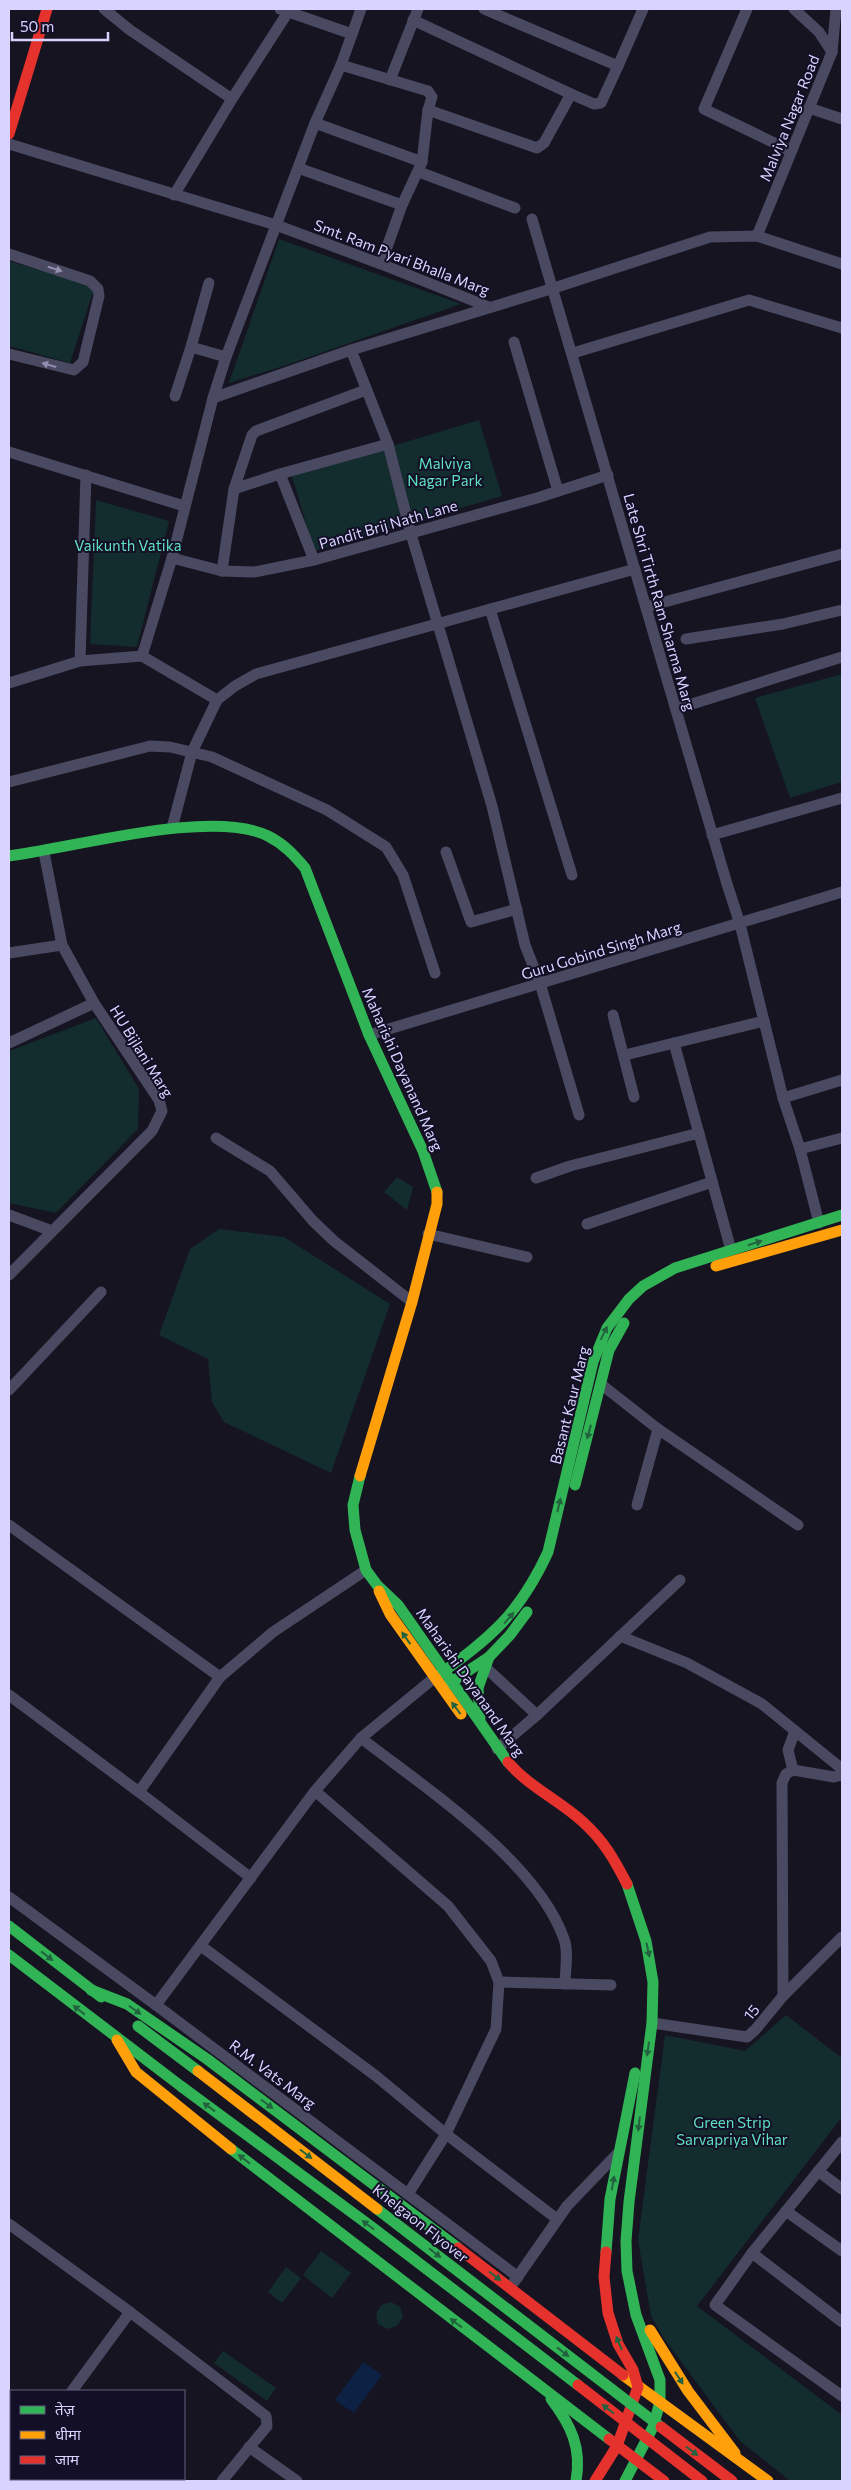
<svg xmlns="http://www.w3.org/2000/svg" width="851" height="2490" font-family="Commissioner,'Noto Sans Devanagari',sans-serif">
	<rect width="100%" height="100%" fill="#161421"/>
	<g fill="#132c2d">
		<path d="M 279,239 L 461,304 L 287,365 L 229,383 Z"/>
		<path d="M 9,261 L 95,286 L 70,363 L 9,346 Z"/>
		<path d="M 479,420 L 502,496 L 314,551 L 292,476 Z"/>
		<path d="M 96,500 L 169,521 L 137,647 L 90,644 Z"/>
		<path d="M 842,674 L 842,782 L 790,798 L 755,698 Z"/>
		<path d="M 96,1018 L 139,1089 L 138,1129 L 56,1213 L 9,1203 L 9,1051 Z"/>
		<path d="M 397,1177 L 413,1187 L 407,1210 L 384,1192 Z"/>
		<path d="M 219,1229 L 284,1237 L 390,1304 L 331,1473 L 224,1422 L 212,1402 L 208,1359 L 159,1335 L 190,1249 Z"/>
		<path d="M 786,2015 L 842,2058 L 842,2117 L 697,2306 L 842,2415 L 842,2481 L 790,2481 L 740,2441 L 665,2340 L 651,2316 L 638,2240 L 665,2035 L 745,2051 Z"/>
		<path d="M 321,2251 L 351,2273 L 332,2298 L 303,2275 Z"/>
		<path d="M 286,2267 L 301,2278 L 282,2303 L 268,2292 Z"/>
		<path d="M 391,2302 L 400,2307 L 403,2317 L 397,2326 L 388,2329 L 378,2324 L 376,2314 L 381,2305 Z"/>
		<path d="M 223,2351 L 276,2388 L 267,2401 L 214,2363 Z"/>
	</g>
	<path fill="#0d2144" d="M 363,2362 L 382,2375 L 354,2413 L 335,2400 Z"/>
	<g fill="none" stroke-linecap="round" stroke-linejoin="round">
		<g stroke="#4a4962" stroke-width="11">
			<path d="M 104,9 L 130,30 L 232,99"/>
			<path d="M 280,9 L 352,34"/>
			<path d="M 484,9 L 618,66 L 643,9"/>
			<path d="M 747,9 L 704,109 L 791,151"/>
			<path d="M 794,9 L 819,32 L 832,52"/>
			<path d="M 413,20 L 571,94 L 544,143 L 537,148 L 428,110"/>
			<path d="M 341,65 L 428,91 L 432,97 L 428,110 L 422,162 L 402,205 L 381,264"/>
			<path d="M 390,80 L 418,9"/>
			<path d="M 571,94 L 594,104 L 601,103 L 618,66"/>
			<path d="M 809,108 L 842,119"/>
			<path d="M 315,123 L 422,162"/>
			<path d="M 9,144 L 276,225 L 381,264 L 489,307"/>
			<path d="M 298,168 L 402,205"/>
			<path d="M 419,172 L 515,208"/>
			<path d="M 174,195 L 232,99 L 290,9"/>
			<path d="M 532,219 L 727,884 L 740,924 L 783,1098 L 800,1149 L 819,1223"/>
			<path d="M 757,236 L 832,52 L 836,9"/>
			<path d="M 9,254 L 90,281 L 98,289 L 99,296 L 83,362 L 74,370 L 9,354"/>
			<path d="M 514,342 L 558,491"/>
			<path d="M 191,347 L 209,283"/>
			<path d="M 351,350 L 388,444 L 411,534 L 492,806 L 525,945 L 540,983 L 579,1115"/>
			<path d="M 573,353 L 749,300 L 842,328"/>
			<path d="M 175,396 L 191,347 L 226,357"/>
			<path d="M 213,398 L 351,350 L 554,288 L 710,237 L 757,236 L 842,264"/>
			<path d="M 9,452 L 184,506"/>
			<path d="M 234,489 L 252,435 L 256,431 L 366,390"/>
			<path d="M 172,558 L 222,571 L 254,572 L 314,560 L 537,498 L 608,475"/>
			<path d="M 314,560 L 280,474 L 388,444"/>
			<path d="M 222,571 L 234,489 L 280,474"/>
			<path d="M 646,607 L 842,554"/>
			<path d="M 490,609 L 572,875"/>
			<path d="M 686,639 L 783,624 L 842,610"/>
			<path d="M 142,656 L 172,558 L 213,398 L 226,357 L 315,123 L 341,65 L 361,9"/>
			<path d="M 80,661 L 86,475"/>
			<path d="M 9,683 L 80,661 L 142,656 L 217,700"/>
			<path d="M 676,709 L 842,657"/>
			<path d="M 9,782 L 150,746 L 170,747 L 212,757 L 327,810 L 386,847 L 403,875 L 435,973"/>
			<path d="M 172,828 L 192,752 L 217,700 L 235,686 L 256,674 L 635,569"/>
			<path d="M 712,835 L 842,798"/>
			<path d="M 446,852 L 471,922 L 517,909"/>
			<path d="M 9,953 L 62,945"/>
			<path d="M 613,1015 L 634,1097"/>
			<path d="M 369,1035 L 842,892"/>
			<path d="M 9,1043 L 94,1003"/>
			<path d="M 674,1043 L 731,1250"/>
			<path d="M 625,1055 L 764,1021"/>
			<path d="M 783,1098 L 842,1080"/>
			<path d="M 216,1138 L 270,1171 L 313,1221 L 334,1241 L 412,1302"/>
			<path d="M 800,1149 L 842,1138"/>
			<path d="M 536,1178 L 570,1166 L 699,1133"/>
			<path d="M 9,1215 L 52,1231"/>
			<path d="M 587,1224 L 712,1182"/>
			<path d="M 428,1234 L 527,1257"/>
			<path d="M 9,1275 L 152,1131 L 162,1111 L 159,1100 L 94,1003 L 62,945 L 44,852"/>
			<path d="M 602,1385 L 658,1429 L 798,1525"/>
			<path d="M 9,1390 L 101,1292"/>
			<path d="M 637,1505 L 658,1429"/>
			<path d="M 9,1525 L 220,1677"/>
			<path d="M 620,1636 L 687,1663 L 762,1704 L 842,1769"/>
			<path d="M 484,1666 L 537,1715"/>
			<path d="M 9,1695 L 139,1792 L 220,1677 L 273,1632 L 366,1570"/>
			<path d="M 361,1738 C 425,1788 537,1861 564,1939 C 569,1952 565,1971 565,1984"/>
			<path d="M 497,1749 L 537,1715 L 680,1580"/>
			<path d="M 793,1770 L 788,1750 L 795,1731"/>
			<path d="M 315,1791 L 448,1906 L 491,1961 L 499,1982 L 496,2029 L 446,2134 L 408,2194"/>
			<path d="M 139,1792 L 251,1878"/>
			<path d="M 9,1897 L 156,2005 L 518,2277"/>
			<path d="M 201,1946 L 376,2076 L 446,2134 L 557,2219"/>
			<path d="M 499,1982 L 611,1985"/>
			<path d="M 783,1996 L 782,1783 L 786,1774 L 793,1770 L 834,1777 L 842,1775"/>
			<path d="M 156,2005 L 315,1791 L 361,1738 L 434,1678"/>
			<path d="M 652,2023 L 747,2037 L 755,2030 L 783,1996 L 842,1937"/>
			<path d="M 842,2142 L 752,2253 L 715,2305 L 842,2396"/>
			<path d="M 818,2171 L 842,2189"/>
			<path d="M 786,2211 L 842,2251"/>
			<path d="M 9,2224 L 130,2312 L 266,2416 L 267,2426 L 222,2481"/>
			<path d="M 752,2253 L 842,2322"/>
			<path d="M 514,2282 L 567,2206 L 618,2153"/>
			<path d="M 72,2391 L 130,2312"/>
			<path d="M 249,2447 L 297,2481"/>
			<path d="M 9,2479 L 11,2475"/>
			<path d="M 27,2479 L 30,2481"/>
		</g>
		<g stroke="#30b455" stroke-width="11">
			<path d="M 9,856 C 73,848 212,808 268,836 C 284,844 294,855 305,868 L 369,1035 L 423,1151 L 437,1192"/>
			<path d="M 360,1476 L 353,1505 L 355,1530 L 366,1570 L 377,1585 L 398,1605 L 508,1762"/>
			<path d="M 575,1485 L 609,1350 L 624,1323"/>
			<path d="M 436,1677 C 491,1637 519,1615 548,1552 L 593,1362 L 607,1328 L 629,1299 L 643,1286 L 675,1268 L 842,1215"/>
			<path d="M 444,1687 L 489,1657 L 510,1635 L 527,1612"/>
			<path d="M 480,1720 L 478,1688 L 489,1657"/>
			<path d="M 9,1926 L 101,1997"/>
			<path d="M 9,1955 L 182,2087"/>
			<path d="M 91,1990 L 127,2004 L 207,2059 L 458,2248"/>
			<path d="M 138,2026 L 198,2071"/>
			<path d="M 231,2149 L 609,2439"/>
			<path d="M 606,2252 L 610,2199 L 635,2073"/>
			<path d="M 551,2399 C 571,2425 582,2448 576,2481"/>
			<path d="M 625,2481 L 653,2427 L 660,2402 L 660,2380 L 636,2315 L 627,2271 L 626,2241 L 629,2202 L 652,2023 L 653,1982 L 646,1941 L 627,1884"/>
		</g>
		<g stroke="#ff9f0a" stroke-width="11">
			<path d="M 716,1266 L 842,1230"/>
			<path d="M 360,1476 L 412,1302 L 437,1204 L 437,1192"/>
			<path d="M 379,1591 L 390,1614 L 461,1714"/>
			<path d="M 117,2040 L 136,2072 L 231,2149"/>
			<path d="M 650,2330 L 688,2391 L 735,2453"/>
			<path d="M 623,2375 L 768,2481"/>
		</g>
		<g stroke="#e5322d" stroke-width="11">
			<path d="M 9,134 L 47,9"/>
			<path d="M 508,1762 C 529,1787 559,1800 583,1822 C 604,1841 614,1859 627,1884"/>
			<path d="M 458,2248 L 623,2375"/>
			<path d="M 609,2439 L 664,2481"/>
			<path d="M 595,2481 L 617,2446 L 638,2387 L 633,2370 L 618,2344 L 608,2313 L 604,2277 L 606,2252"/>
		</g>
		<g stroke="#30b455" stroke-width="11">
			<path d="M 182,2087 L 373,2228 L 578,2385"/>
			<path d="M 377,2209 L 661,2427"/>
		</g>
		<path stroke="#ff9f0a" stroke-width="11" d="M 198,2071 L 377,2209"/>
		<g stroke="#e5322d" stroke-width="11">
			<path d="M 578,2385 L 702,2481"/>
			<path d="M 661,2427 L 732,2481"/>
		</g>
	</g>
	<defs><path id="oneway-solid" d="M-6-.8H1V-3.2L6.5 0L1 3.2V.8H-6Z" transform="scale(1.25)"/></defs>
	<g fill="#928eb0">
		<use href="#oneway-solid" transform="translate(55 269) rotate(18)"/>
		<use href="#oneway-solid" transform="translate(49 365) rotate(-164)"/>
	</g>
	<g fill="#22623e">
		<use href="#oneway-solid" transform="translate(755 1243) rotate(-17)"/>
		<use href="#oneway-solid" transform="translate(604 1333) rotate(-63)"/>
		<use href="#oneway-solid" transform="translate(589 1432) rotate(105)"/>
		<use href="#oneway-solid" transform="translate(559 1505) rotate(-77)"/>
		<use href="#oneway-solid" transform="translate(509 1618) rotate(-49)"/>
		<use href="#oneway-solid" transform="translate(406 1638) rotate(-125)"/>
		<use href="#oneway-solid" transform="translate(456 1708) rotate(-127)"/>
		<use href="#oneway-solid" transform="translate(648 1950) rotate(78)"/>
		<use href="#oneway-solid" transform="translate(47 1956) rotate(38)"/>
		<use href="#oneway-solid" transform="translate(79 2010) rotate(-142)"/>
		<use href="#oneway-solid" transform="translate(135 2010) rotate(35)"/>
		<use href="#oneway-solid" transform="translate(648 2049) rotate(98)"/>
		<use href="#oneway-solid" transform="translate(267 2104) rotate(37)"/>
		<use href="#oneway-solid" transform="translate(209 2107) rotate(-144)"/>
		<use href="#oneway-solid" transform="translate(639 2124) rotate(97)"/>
		<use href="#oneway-solid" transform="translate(306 2154) rotate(37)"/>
		<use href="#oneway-solid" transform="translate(244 2159) rotate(-142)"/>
		<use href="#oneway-solid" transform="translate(613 2183) rotate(-80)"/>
		<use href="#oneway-solid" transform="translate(368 2225) rotate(-143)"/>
		<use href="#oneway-solid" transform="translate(435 2253) rotate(38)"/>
		<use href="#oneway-solid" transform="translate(495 2276) rotate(37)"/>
		<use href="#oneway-solid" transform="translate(456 2323) rotate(-143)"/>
		<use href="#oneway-solid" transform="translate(619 2343) rotate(-113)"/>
		<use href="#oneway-solid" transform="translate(563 2352) rotate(38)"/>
		<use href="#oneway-solid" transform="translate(679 2378) rotate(57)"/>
		<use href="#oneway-solid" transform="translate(608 2409) rotate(-143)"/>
		<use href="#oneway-solid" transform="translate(692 2451) rotate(37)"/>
	</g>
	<g text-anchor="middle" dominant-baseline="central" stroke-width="4" stroke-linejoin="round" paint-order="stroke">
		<g font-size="15" fill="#d9d4ff" stroke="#130f26">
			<text transform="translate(789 118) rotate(-68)">Malviya Nagar Road</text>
			<text transform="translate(402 257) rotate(21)">Smt. Ram Pyari Bhalla Marg</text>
			<text transform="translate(388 524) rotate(-16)">Pandit Brij Nath Lane</text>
			<text transform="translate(660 602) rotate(74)">Late Shri Tirth Ram Sharma Marg</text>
			<text transform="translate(601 950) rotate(-17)">Guru Gobind Singh Marg</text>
			<text transform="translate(142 1051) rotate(58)">HU Bijlani Marg</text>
			<text transform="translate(403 1069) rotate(66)">Maharishi Dayanand Marg</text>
			<text transform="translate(569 1405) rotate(-76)">Basant Kaur Marg</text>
			<text transform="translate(471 1682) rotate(55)">Maharishi Dayanand Marg</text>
			<text transform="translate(751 2012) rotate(-50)">15</text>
			<text transform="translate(273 2074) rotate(37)">R.M. Vats Marg</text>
			<text transform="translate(421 2223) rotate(38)">Khelgaon Flyover</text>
		</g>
		<g font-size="15" fill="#5fe0c0" stroke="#130f26">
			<text x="445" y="463">Malviya<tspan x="445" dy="17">Nagar Park</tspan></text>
			<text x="128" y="545">Vaikunth Vatika</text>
			<text x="732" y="2122">Green Strip<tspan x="732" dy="17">Sarvapriya Vihar</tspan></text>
		</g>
	</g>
	<rect width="851" height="2490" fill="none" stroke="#d9d4ff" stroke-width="20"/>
	<rect x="10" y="2390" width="175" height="90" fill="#130f26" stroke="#625e7d"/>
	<rect x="20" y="2406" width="25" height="8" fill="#30b455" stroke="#625e7d"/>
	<text x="55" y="2415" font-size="15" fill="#d9d4ff">तेज़</text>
	<rect x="20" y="2431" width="25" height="8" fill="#ff9f0a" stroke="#625e7d"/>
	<text x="55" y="2440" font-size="15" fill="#d9d4ff">धीमा</text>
	<rect x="20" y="2456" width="25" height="8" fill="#e5322d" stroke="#625e7d"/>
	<text x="55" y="2465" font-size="15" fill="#d9d4ff">जाम</text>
	<path d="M12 32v8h96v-8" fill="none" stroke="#d9d4ff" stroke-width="2.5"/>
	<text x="20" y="32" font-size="15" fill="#d9d4ff" stroke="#130f26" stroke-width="4" paint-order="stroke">50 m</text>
</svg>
